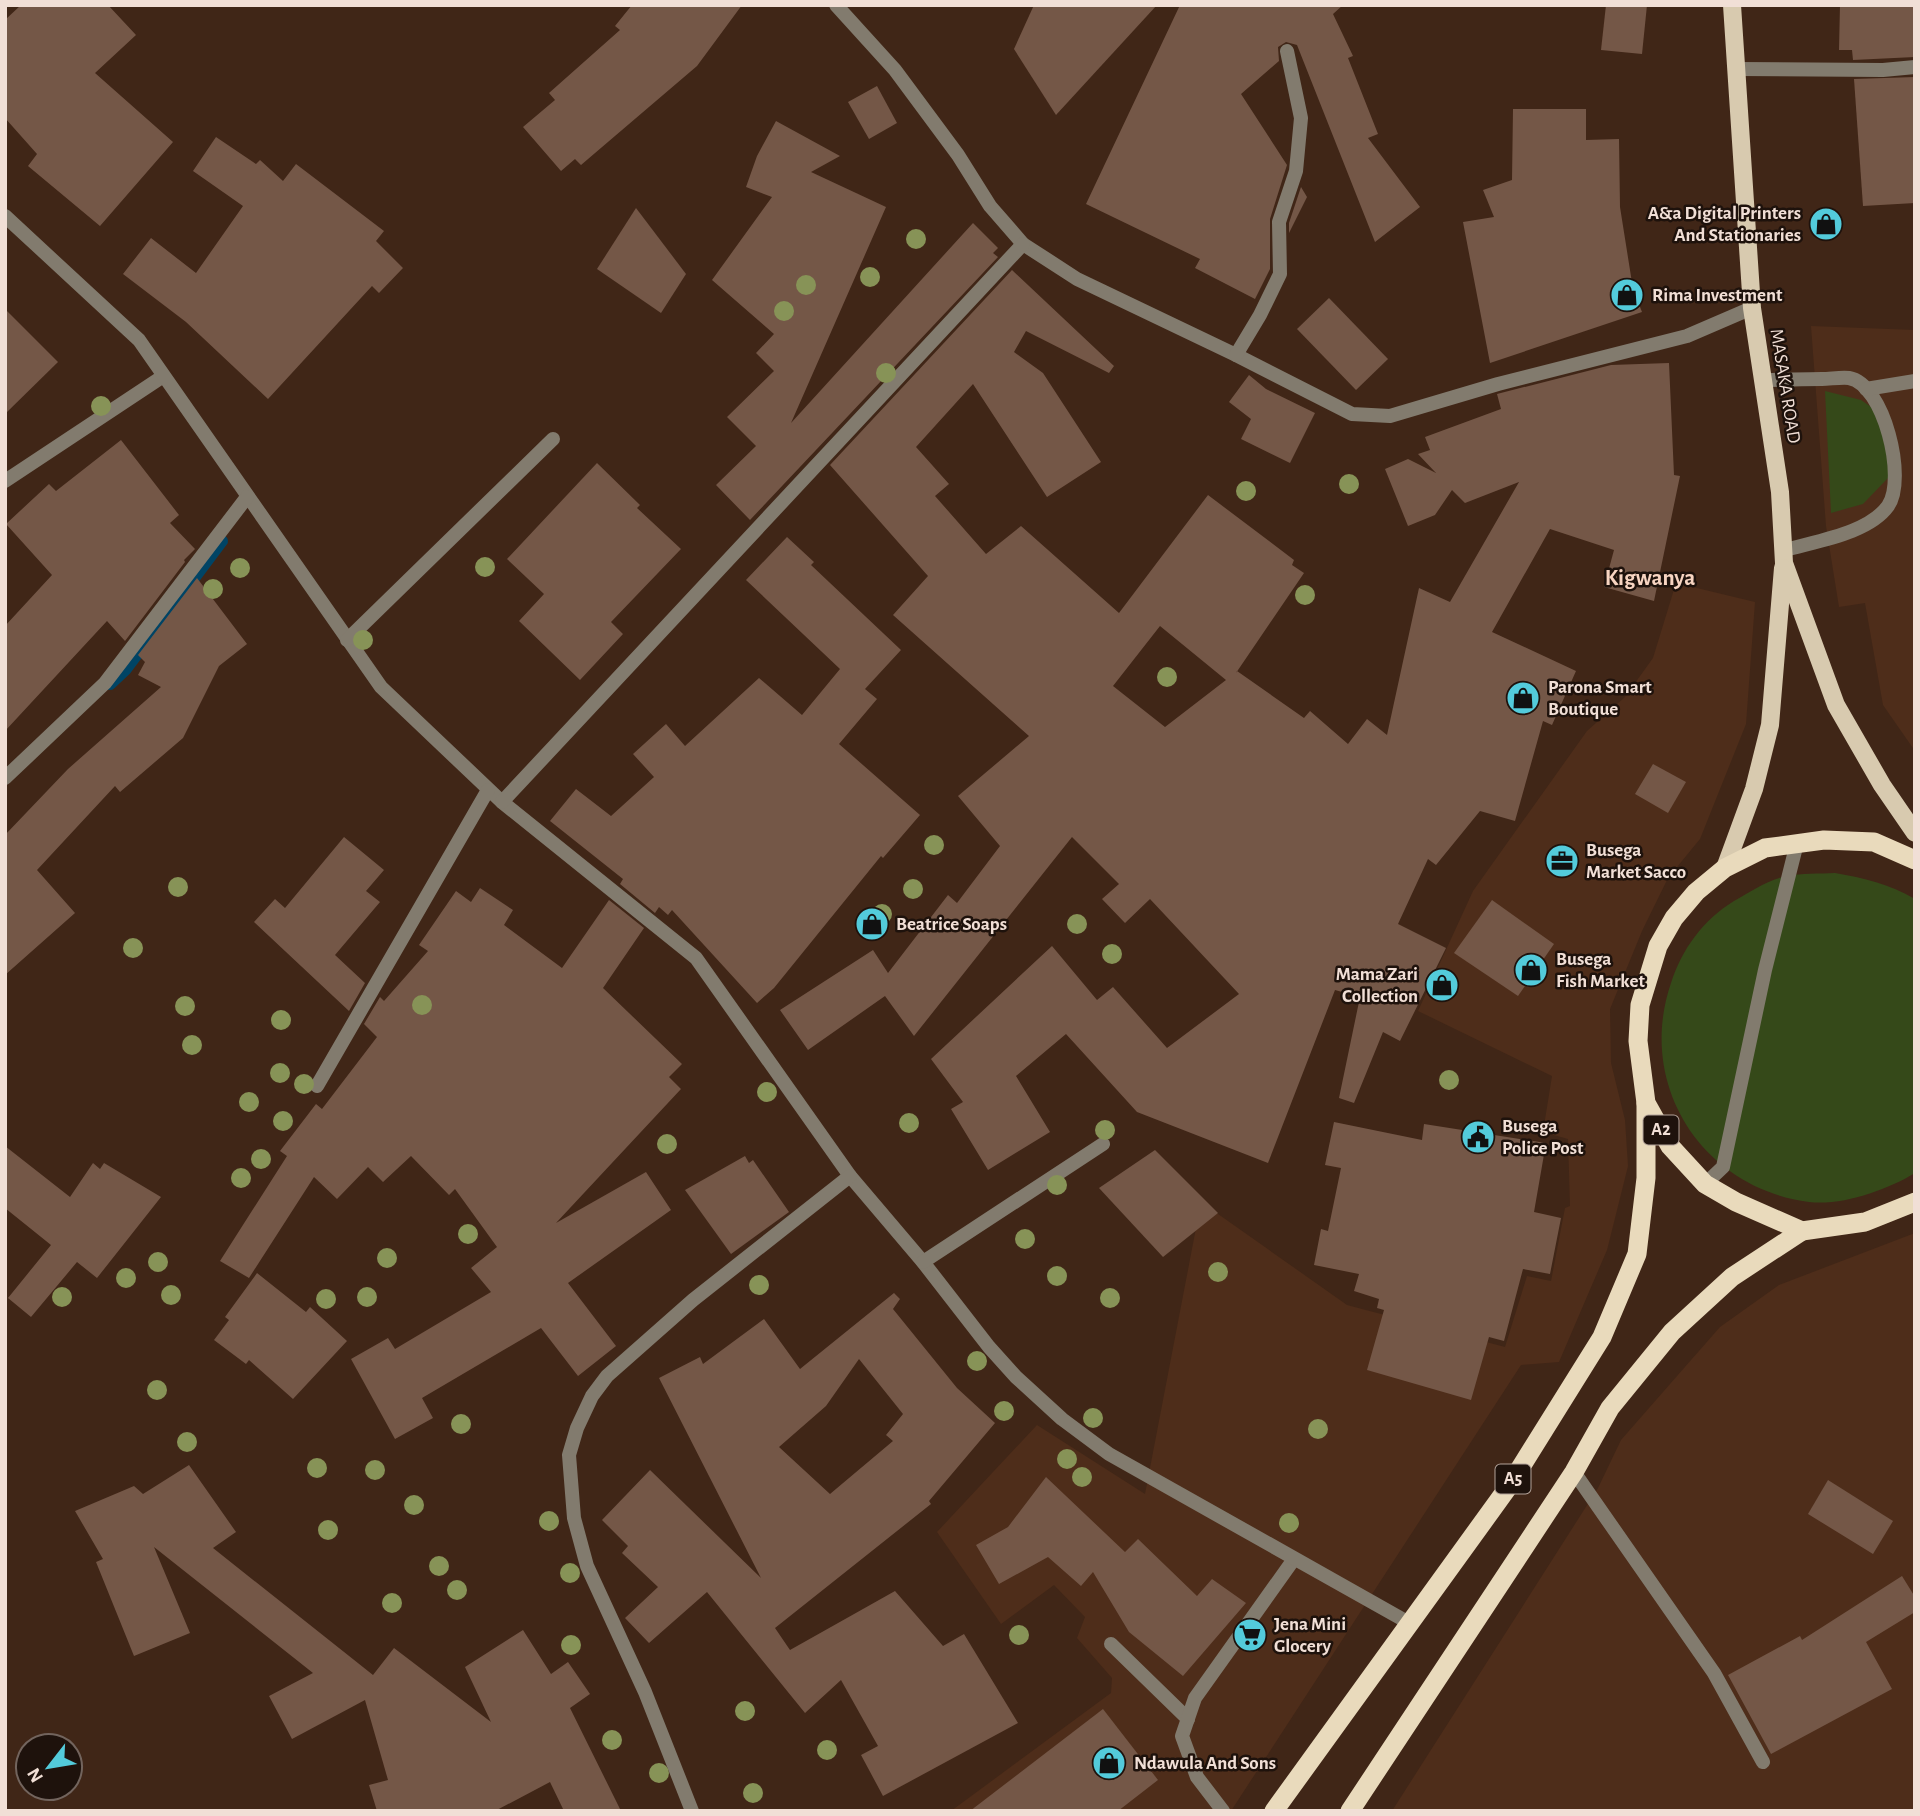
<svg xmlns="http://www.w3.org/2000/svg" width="1920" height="1816" font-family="'Alegreya Sans',sans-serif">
	<rect width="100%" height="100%" fill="#402617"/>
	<g fill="#4e2d1a">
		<path d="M 1811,326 L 1915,330 L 1915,751 L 1883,705 L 1865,603 L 1839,607 L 1826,526 Z"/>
		<path d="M 1676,583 L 1755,602 L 1746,724 L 1700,839 L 1668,878 L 1642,931 L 1610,1009 L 1611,1063 L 1625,1120 L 1628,1166 L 1607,1250 L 1559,1362 L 1521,1365 L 1231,1811 L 951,1811 L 1111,1693 L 1112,1678 L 1077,1638 L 1085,1617 L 1054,1585 L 1001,1624 L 937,1532 L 1037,1425 L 1145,1494 L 1201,1202 L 1347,1305 L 1505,1347 L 1527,1276 L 1551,1281 L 1565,1208 L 1570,1206 L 1568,1139 L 1543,1132 L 1552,1076 L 1418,1011 L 1473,891 L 1587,731 L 1625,697 L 1653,658 Z"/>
		<path d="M 1915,1233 L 1915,1811 L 1392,1811 L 1598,1488 L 1621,1440 L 1720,1327 L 1779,1285 Z"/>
	</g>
	<g fill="#354919">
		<path d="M 1825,391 L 1861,400 L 1880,413 L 1890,447 L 1888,478 L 1863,504 L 1831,513 Z"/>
		<path d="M 1835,873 C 1864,878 1889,884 1915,899 L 1915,1173 C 1887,1190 1842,1206 1809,1202 C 1702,1188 1636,1085 1671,983 C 1682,949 1703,920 1734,901 C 1750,892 1769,879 1787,876 C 1802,873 1819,874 1835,873 Z"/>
	</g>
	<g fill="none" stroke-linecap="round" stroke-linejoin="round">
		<path stroke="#004465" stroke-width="12" d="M 110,684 L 126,669 L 222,541"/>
	</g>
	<g fill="#745747" fill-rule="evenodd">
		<path d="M 21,5 L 108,5 L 136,35 L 95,73 L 173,142 L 100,226 L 28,166 L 37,154 L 5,118 L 5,20 Z"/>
		<path d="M 632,5 L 742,5 L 697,66 L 581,165 L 575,159 L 561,171 L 523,127 L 555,100 L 549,93 L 620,30 L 615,26 Z"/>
		<path d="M 1034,5 L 1157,5 L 1056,115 L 1014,49 Z"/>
		<path d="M 1180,5 L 1343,5 L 1333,14 L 1353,56 L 1348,58 L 1378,134 L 1368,138 L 1420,207 L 1375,242 L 1297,45 L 1286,42 L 1278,47 L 1279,61 L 1241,94 L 1287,165 L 1270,219 L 1270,269 L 1255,299 L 1195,268 L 1200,259 L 1086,204 Z"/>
		<path d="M 1606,5 L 1647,5 L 1642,54 L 1601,50 Z"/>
		<path d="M 1840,5 L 1915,5 L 1915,57 L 1853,60 L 1852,50 L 1839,50 Z"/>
		<path d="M 1915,77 L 1915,203 L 1863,206 L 1854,79 Z"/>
		<path d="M 877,86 L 897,123 L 869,139 L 848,102 Z"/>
		<path d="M 1513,109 L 1586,109 L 1586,140 L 1619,139 L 1620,207 L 1633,289 L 1642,312 L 1490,363 L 1463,222 L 1494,217 L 1483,190 L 1512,180 Z"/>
		<path d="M 776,121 L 840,156 L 811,172 L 886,207 L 791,423 L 973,223 L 998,248 L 993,253 L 998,257 L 750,520 L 716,485 L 756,446 L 727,417 L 774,371 L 756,353 L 774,334 L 712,280 L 772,197 L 746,187 L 757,156 Z"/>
		<path d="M 216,137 L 256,164 L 260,160 L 283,181 L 296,164 L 384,231 L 376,241 L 403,268 L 379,293 L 372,286 L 268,399 L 186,322 L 123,274 L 151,238 L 196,273 L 243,206 L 193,171 Z"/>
		<path d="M 1301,187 L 1307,197 L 1289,233 L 1289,223 Z"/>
		<path d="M 636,208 L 686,274 L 661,313 L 597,269 Z"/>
		<path d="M 1012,270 L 1114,366 L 1109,373 L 1026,331 L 1014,352 L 1043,373 L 1101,462 L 1047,497 L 973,384 L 916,447 L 949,484 L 935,496 L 986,554 L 1021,526 L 1119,613 L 1208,495 L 1294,560 L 1292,565 L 1304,573 L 1236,673 L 1237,671 L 1304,718 L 1310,711 L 1348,744 L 1367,719 L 1387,735 L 1419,588 L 1450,602 L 1519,482 L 1465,503 L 1452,490 L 1435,515 L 1408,526 L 1385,469 L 1408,459 L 1436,473 L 1418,454 L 1430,450 L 1425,437 L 1501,409 L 1497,394 L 1611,365 L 1669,363 L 1674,475 L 1680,476 L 1654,601 L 1604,587 L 1614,550 L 1550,529 L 1492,632 L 1576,671 L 1552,725 L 1543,721 L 1515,821 L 1480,811 L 1436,865 L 1428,859 L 1398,924 L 1446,948 L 1400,1041 L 1383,1032 L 1354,1103 L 1339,1098 L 1360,997 L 1335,990 L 1268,1163 L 1137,1112 L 1066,1034 L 1016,1076 L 1050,1132 L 988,1170 L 951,1109 L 963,1102 L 931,1059 L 1052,946 L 1097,1000 L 1113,987 L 1167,1048 L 1239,994 L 1150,899 L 1125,923 L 1102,899 L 1119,884 L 1072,837 L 914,1036 L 885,996 L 808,1050 L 780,1010 L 873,950 L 888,973 L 948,895 L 957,903 L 1000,846 L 958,796 L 1029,736 L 893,615 L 928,576 L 830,465 ZM 1160,626 L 1226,680 L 1165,727 L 1113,686 Z"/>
		<path d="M 1329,298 L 1388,359 L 1356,390 L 1297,329 Z"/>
		<path d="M 5,309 L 58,362 L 5,414 Z"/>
		<path d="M 1249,375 L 1266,389 L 1315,413 L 1290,463 L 1241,439 L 1251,419 L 1229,402 Z"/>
		<path d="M 121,440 L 179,515 L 170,523 L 195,549 L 184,560 L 185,562 L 125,641 L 107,621 L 5,731 L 5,626 L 52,575 L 6,524 L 49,484 L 56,491 Z"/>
		<path d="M 597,463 L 640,505 L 637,508 L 681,549 L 611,622 L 623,634 L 580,680 L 519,621 L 544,594 L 507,559 Z"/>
		<path d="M 787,537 L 814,562 L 811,565 L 901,650 L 865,689 L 877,699 L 839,744 L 920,815 L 883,858 L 881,856 L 774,988 L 757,1003 L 672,910 L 668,915 L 659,907 L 655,913 L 620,884 L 623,879 L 550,821 L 576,789 L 611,816 L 654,777 L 633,754 L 666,724 L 685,746 L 759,678 L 802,715 L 840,669 L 746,580 Z"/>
		<path d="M 197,578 L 247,644 L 219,666 L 183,738 L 120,792 L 115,786 L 37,870 L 75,913 L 5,975 L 5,835 L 68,769 L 161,687 L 138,675 L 145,662 L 138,655 Z"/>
		<path d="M 1653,764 L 1686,782 L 1668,813 L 1635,794 Z"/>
		<path d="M 344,837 L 384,870 L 366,891 L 380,902 L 335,955 L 365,983 L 349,1011 L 254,922 L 275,899 L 285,908 Z"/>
		<path d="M 480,888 L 513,910 L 504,925 L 562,968 L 609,900 L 644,928 L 603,988 L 682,1064 L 669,1077 L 681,1089 L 556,1223 L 646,1172 L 671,1210 L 568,1283 L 616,1346 L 578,1376 L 541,1328 L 422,1398 L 433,1418 L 395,1439 L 351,1359 L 388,1338 L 395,1349 L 491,1292 L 471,1268 L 497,1247 L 455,1189 L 449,1195 L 411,1156 L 383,1182 L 368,1167 L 337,1199 L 314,1177 L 249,1278 L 220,1261 L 287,1156 L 280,1151 L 316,1104 L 322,1109 L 377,1037 L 364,1024 L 380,997 L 384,1001 L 428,951 L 419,945 L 456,891 L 471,902 Z"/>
		<path d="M 1492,900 L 1554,944 L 1518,996 L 1454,953 Z"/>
		<path d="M 1334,1122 L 1422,1140 L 1424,1124 L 1546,1143 L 1534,1212 L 1561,1218 L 1550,1274 L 1523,1269 L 1504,1341 L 1489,1337 L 1471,1400 L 1367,1370 L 1384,1310 L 1377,1308 L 1379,1299 L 1354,1291 L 1359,1274 L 1314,1265 L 1321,1229 L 1328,1231 L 1341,1168 L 1325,1165 Z"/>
		<path d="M 5,1146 L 70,1197 L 93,1163 L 100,1169 L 104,1163 L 161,1197 L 97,1278 L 77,1262 L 31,1317 L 8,1298 L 51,1245 L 5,1208 Z"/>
		<path d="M 1155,1150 L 1218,1213 L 1163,1257 L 1099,1188 Z"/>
		<path d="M 745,1156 L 749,1163 L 753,1160 L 789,1212 L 731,1254 L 685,1190 Z"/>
		<path d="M 257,1273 L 306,1312 L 310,1307 L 347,1341 L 293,1399 L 249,1360 L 246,1364 L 214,1340 L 229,1320 L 225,1317 Z"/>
		<path d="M 894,1293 L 900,1299 L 893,1309 L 957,1388 L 995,1423 L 929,1501 L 931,1504 L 775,1628 L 790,1650 L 895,1591 L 943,1646 L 964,1634 L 1018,1723 L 883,1796 L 861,1755 L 878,1746 L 841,1680 L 805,1713 L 707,1592 L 649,1643 L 625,1618 L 658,1587 L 622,1553 L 628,1546 L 602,1520 L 650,1470 L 761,1578 L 659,1378 L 700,1357 L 703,1364 L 764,1319 L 800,1369 ZM 859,1359 L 903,1414 L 886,1435 L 893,1441 L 830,1494 L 779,1447 L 826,1406 Z"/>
		<path d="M 189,1465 L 236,1532 L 213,1548 L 373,1675 L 394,1648 L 491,1722 L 465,1667 L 523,1630 L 551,1674 L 568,1662 L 590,1694 L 570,1708 L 621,1811 L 564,1811 L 550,1782 L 495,1811 L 377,1811 L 369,1785 L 388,1780 L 365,1700 L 292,1739 L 269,1696 L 313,1673 L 154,1547 L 190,1633 L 134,1656 L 96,1562 L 103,1559 L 75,1511 L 134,1486 L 143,1494 Z"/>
		<path d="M 1046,1477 L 1125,1552 L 1138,1539 L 1197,1596 L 1212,1579 L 1246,1603 L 1183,1676 L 1129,1632 L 1093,1572 L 1081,1586 L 1048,1557 L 999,1584 L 976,1545 L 1008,1527 Z"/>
		<path d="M 1828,1480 L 1893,1521 L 1873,1554 L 1808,1514 Z"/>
		<path d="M 1902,1576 L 1915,1597 L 1915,1612 L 1866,1642 L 1892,1689 L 1771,1754 L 1728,1675 L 1800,1636 L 1802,1640 Z"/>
		<path d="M 1103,1709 L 1158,1780 L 1118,1811 L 970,1811 Z"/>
	</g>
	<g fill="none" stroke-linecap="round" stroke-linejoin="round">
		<g stroke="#827b6e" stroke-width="14">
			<path d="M 1763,380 C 1783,380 1802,379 1822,379 C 1830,379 1841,377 1849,378 C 1884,384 1907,479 1888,506 C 1868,534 1815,541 1782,551"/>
			<path d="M 1866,389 L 1915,381"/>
			<path d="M 5,481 L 162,377"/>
			<path d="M 1705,1184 L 1723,1167 L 1765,970 L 1797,843"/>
			<path d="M 1111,1644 L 1188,1719"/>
			<path d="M 1223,1811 L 1197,1777 L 1182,1736 L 1195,1698 L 1294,1559"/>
		</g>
		<g stroke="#827b6e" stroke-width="14">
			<path d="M 836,5 L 895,70 L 958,155 L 990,206 L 1023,244 L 1077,279 L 1236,355 L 1352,414 L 1390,416 L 1498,384 L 1687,336 L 1752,308"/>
			<path d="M 1737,69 L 1883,70 L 1915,67"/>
			<path d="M 5,216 L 139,340 L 381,687 L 502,802 L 696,958 L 850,1176 L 923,1262 L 989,1347 L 1016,1377 L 1062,1419 L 1109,1454 L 1411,1624"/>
			<path d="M 1236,355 L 1260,315 L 1280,274 L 1279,222 L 1296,171 L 1301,118 L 1287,51"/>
			<path d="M 347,640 L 553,439"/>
			<path d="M 5,778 L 105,683 L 247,497"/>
			<path d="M 502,802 L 1023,244"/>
			<path d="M 317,1086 L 488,790"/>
			<path d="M 923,1262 L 1103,1144"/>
			<path d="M 1574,1472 L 1714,1673 L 1763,1762"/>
			<path d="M 692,1811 L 645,1692 L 587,1566 L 574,1518 L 569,1455 L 577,1428 L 592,1396 L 607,1376 L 693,1300 L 850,1176"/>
		</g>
		<g stroke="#d8caaf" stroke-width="18">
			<path d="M 1732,5 L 1752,308 L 1780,492 L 1784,563 L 1836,705 L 1882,785 L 1915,833"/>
			<path d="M 1725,868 L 1754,789 L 1770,725 L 1783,568"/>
		</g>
		<g stroke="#e9dabc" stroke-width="19">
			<path d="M 1915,860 L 1874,842 L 1824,840 L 1765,848 L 1725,868 L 1696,892 L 1674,918 L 1658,946 L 1640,1005 L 1638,1041 L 1646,1103 L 1670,1146 L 1705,1184 L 1736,1202 L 1802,1231 L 1865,1222 L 1915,1202"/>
			<path d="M 1274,1811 L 1509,1486 L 1602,1337 L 1637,1254 L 1646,1178 L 1646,1103"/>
			<path d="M 1350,1811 L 1574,1472 L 1610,1408 L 1672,1332 L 1732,1277 L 1802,1231"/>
		</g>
	</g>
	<g fill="#879357">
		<circle cx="916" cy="239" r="10"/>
		<circle cx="870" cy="277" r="10"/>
		<circle cx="806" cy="285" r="10"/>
		<circle cx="784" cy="311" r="10"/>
		<circle cx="886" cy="373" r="10"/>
		<circle cx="101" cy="406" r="10"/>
		<circle cx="1349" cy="484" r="10"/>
		<circle cx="1246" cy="491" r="10"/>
		<circle cx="485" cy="567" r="10"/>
		<circle cx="240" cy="568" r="10"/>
		<circle cx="213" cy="589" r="10"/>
		<circle cx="1305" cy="595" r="10"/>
		<circle cx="363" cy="640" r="10"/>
		<circle cx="1167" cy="677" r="10"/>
		<circle cx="934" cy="845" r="10"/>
		<circle cx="178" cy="887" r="10"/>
		<circle cx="913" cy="889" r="10"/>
		<circle cx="882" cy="914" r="10"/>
		<circle cx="1077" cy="924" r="10"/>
		<circle cx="133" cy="948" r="10"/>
		<circle cx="1112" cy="954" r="10"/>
		<circle cx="422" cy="1005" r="10"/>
		<circle cx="185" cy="1006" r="10"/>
		<circle cx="281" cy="1020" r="10"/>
		<circle cx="192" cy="1045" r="10"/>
		<circle cx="280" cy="1073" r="10"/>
		<circle cx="1449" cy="1080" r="10"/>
		<circle cx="304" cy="1084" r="10"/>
		<circle cx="767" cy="1092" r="10"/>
		<circle cx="249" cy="1102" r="10"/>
		<circle cx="283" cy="1121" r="10"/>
		<circle cx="909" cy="1123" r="10"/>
		<circle cx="1105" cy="1130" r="10"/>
		<circle cx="667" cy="1144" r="10"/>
		<circle cx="261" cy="1159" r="10"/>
		<circle cx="241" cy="1178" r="10"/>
		<circle cx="1057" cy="1185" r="10"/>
		<circle cx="468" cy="1234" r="10"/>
		<circle cx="1025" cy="1239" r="10"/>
		<circle cx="387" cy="1258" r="10"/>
		<circle cx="158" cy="1262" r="10"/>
		<circle cx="1218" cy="1272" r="10"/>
		<circle cx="1057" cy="1276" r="10"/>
		<circle cx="126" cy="1278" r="10"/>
		<circle cx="759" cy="1285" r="10"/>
		<circle cx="171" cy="1295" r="10"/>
		<circle cx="62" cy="1297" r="10"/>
		<circle cx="367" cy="1297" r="10"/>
		<circle cx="1110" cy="1298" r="10"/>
		<circle cx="326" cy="1299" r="10"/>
		<circle cx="977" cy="1361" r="10"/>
		<circle cx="157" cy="1390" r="10"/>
		<circle cx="1004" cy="1411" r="10"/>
		<circle cx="1093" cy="1418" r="10"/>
		<circle cx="461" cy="1424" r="10"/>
		<circle cx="1318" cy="1429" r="10"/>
		<circle cx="187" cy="1442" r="10"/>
		<circle cx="1067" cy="1459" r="10"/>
		<circle cx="317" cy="1468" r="10"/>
		<circle cx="375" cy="1470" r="10"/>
		<circle cx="1082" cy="1477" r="10"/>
		<circle cx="414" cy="1505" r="10"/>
		<circle cx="549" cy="1521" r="10"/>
		<circle cx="1289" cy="1523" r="10"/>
		<circle cx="328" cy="1530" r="10"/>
		<circle cx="439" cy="1566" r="10"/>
		<circle cx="570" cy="1573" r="10"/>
		<circle cx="457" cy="1590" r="10"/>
		<circle cx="392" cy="1603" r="10"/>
		<circle cx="1019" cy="1635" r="10"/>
		<circle cx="571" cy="1645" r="10"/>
		<circle cx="745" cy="1711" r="10"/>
		<circle cx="612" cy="1740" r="10"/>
		<circle cx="827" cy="1750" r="10"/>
		<circle cx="659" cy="1773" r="10"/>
		<circle cx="753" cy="1793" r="10"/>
	</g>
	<defs>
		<symbol id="shop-disc" viewBox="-11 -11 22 22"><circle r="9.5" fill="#53cbdb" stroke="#1e120c"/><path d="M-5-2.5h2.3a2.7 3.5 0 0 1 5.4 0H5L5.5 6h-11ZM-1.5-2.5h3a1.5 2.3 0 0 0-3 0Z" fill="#111"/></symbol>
		<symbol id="office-disc" viewBox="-11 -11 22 22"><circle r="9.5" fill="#53cbdb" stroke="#1e120c"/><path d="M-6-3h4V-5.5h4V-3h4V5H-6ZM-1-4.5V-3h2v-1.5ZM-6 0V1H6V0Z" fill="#111"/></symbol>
		<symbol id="civic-disc" viewBox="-11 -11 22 22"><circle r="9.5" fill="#53cbdb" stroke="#1e120c"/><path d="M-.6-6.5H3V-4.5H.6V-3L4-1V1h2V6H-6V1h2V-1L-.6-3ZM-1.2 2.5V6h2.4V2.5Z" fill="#111"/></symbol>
		<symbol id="supermarket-disc" viewBox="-11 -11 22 22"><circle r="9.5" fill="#53cbdb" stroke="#1e120c"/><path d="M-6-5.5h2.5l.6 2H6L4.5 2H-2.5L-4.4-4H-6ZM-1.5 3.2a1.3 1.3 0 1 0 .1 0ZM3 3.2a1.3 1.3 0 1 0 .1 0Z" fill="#111"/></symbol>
	</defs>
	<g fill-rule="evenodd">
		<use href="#shop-disc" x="1807" y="205" width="38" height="38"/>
		<use href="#shop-disc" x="1608" y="276" width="38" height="38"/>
		<use href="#shop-disc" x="1504" y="679" width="38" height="38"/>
		<use href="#office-disc" x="1543" y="842" width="38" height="38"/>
		<use href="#shop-disc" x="853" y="905" width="38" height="38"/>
		<use href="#shop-disc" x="1512" y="951" width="38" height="38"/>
		<use href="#shop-disc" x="1423" y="966" width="38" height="38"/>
		<use href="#civic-disc" x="1459" y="1118" width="38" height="38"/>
		<use href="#supermarket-disc" x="1231" y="1616" width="38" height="38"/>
		<use href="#shop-disc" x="1090" y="1744" width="38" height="38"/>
	</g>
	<g text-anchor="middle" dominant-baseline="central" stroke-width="5" stroke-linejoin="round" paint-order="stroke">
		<g fill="#1e120c" stroke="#b2a299" stroke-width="2">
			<rect x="1643.5" y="1115.5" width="35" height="29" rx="5"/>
			<rect x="1495.5" y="1464.5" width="35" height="29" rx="5"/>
		</g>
		<g font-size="18" font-weight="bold" fill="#f1dfd6">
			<text x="1661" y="1130">A2</text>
			<text x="1513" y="1479">A5</text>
		</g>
		<g font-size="19" font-weight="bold" fill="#f1dfd6" stroke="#1e120c" text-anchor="start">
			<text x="1801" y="213" text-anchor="end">A&amp;a Digital Printers<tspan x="1801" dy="22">And Stationaries</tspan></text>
			<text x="1652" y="295">Rima Investment</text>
			<text x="1548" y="687">Parona Smart<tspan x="1548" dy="22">Boutique</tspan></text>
			<text x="1586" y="850">Busega<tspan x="1586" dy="22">Market Sacco</tspan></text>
			<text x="896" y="924">Beatrice Soaps</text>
			<text x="1556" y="959">Busega<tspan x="1556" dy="22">Fish Market</tspan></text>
			<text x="1418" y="974" text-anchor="end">Mama Zari<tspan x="1418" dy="22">Collection</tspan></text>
			<text x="1502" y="1126">Busega<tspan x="1502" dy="22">Police Post</tspan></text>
			<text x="1274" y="1624">Jena Mini<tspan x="1274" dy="22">Glocery</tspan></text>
			<text x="1134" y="1763">Ndawula And Sons</text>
		</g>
		<g font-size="19" fill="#f1dfd6" stroke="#1e120c">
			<text transform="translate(1785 386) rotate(81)">MASAKA ROAD</text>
		</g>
		<g font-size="23" font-weight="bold" fill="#f7d4c1" stroke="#1e120c">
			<text x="1650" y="578">Kigwanya</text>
		</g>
	</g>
	<rect width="1920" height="1816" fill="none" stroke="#f1dfd6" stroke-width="14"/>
	<g transform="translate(49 1767) rotate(239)"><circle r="33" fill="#1e120c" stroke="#72645d" stroke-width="2"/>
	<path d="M0-5L12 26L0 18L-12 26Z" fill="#53cbdb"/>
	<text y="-10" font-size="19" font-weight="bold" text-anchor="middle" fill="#f1dfd6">N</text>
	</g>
</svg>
